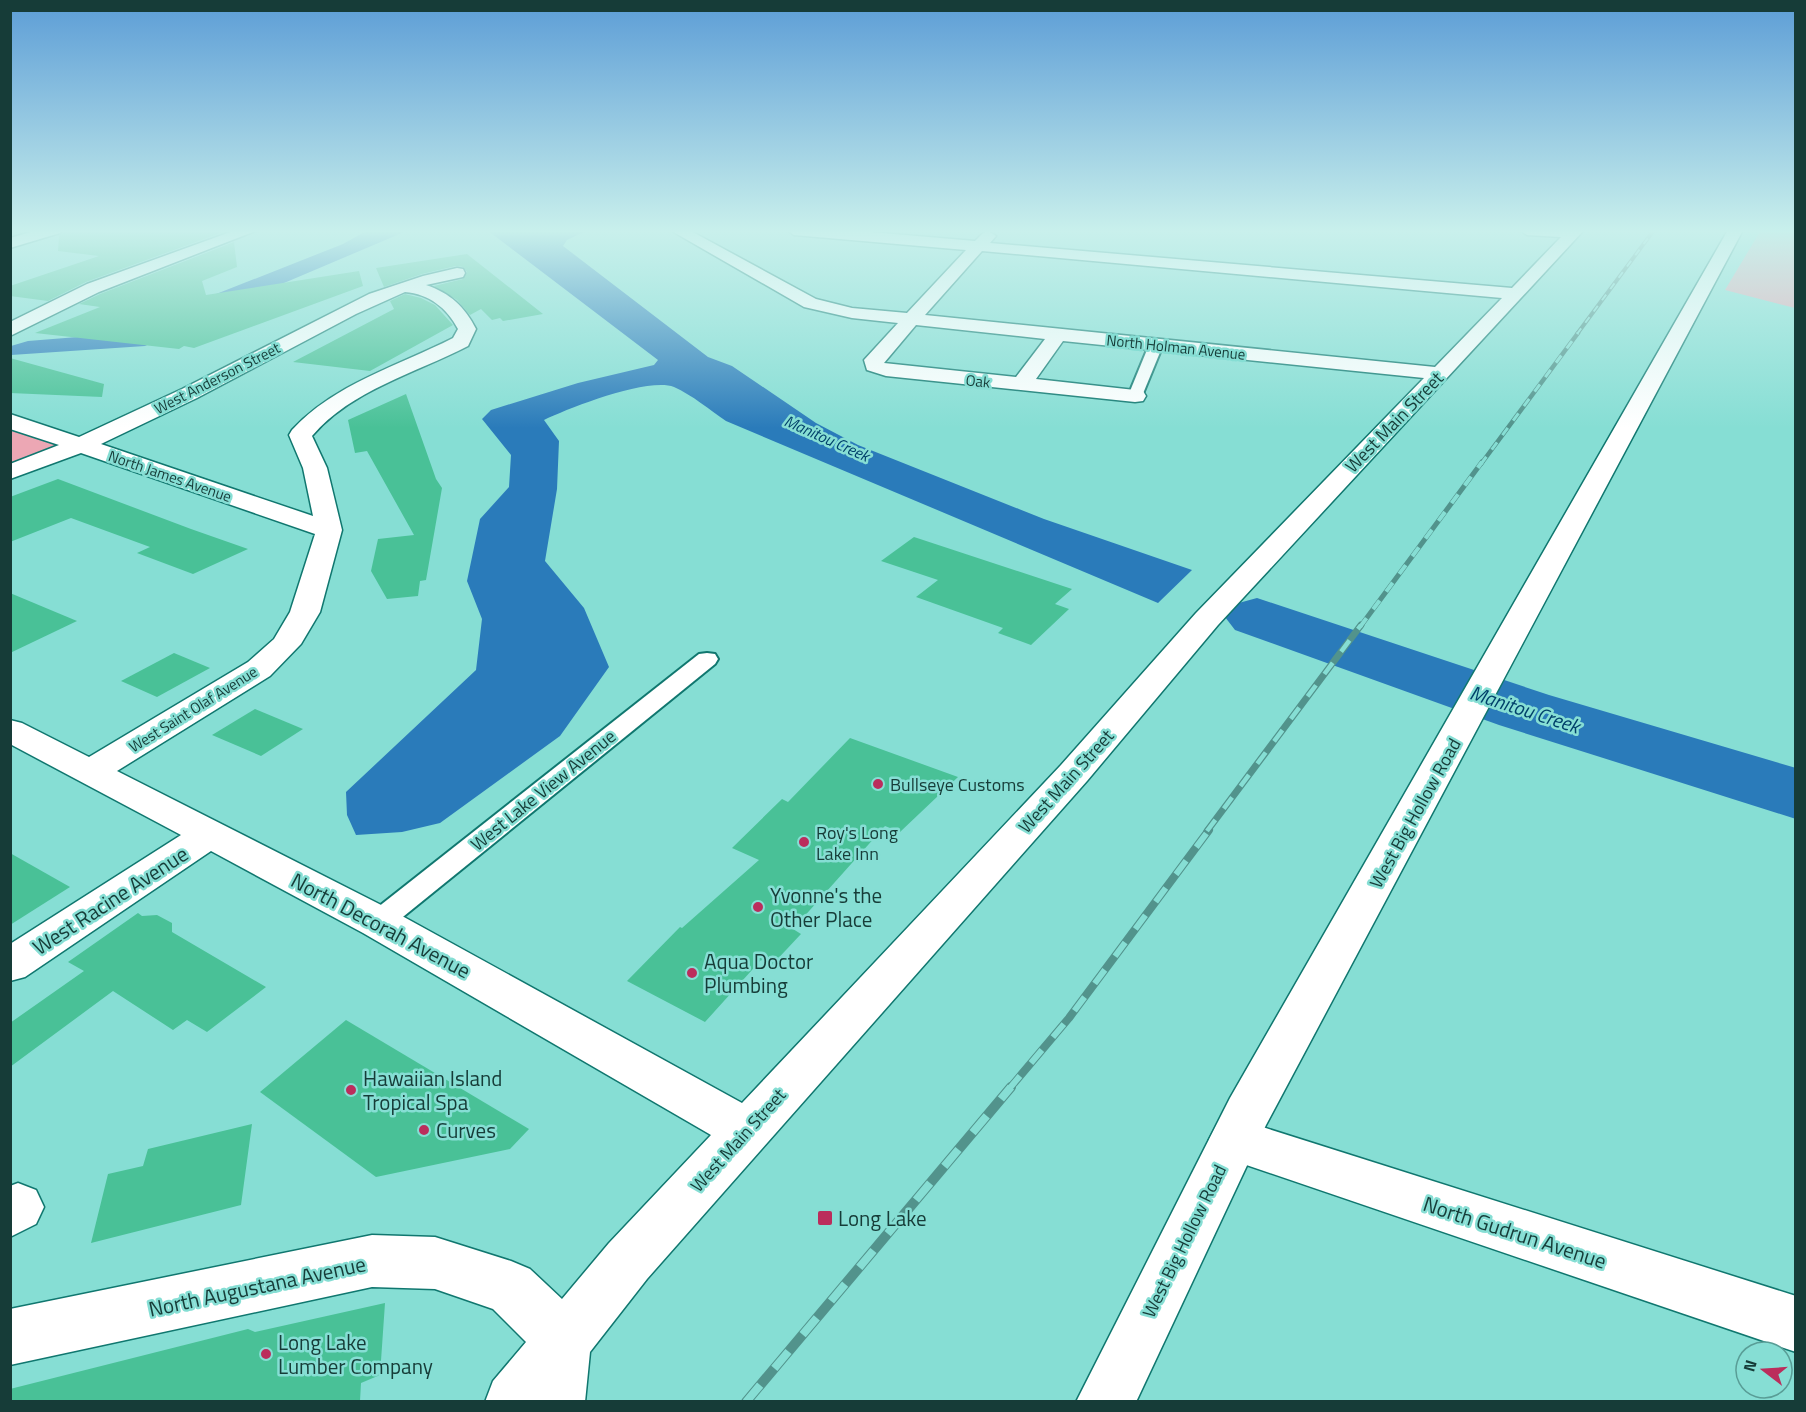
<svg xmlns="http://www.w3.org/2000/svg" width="1806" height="1412" font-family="'Titillium Web',sans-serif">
	<rect width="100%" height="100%" fill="#86ded4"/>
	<g fill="#eca7b4">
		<path d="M 1761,230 L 1795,230 L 1795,308 L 1725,290 Z"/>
		<path d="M 11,421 L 79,444 L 11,472 Z"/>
	</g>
	<g fill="#2a7bba">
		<path d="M 368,230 L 409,230 L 218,311 L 145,346 L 11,355 L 11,346 L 28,341 L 115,334 L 343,244 Z"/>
		<path d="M 487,230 L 588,230 L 567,240 L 563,246 L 708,357 L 732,366 L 816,423 L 858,445 L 1044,519 L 1192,570 L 1158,603 L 726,421 C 710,410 692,395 674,387 C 648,377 569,408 544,420 L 559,441 L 557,489 L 545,561 L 584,608 L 609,667 L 560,736 L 440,823 L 402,832 L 356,835 L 347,815 L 346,792 L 476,670 L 482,619 L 467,581 L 480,519 L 509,487 L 511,455 L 482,419 L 491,410 L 578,383 L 654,365 L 658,360 Z"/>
	</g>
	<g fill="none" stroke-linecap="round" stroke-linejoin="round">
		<path fill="#2a7bba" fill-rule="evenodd" d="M 1257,598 L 1549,695 L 1796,768 L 1796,819 L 1499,725 L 1235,630 L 1225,617 L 1235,604 Z"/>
	</g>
	<g fill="#49c197">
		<path d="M 64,230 L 229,230 L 86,282 L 48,301 L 10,296 L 10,286 L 99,256 L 58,251 L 59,236 Z"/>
		<path d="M 234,242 L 237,267 L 202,281 L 206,295 L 359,271 L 363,286 L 194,348 L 184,346 L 179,349 L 35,333 L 100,307 L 79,304 L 100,294 Z"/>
		<path d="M 467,254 L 543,314 L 503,321 L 500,318 L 492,320 L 481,309 L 470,315 L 457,300 L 434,286 L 463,279 L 467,272 L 463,267 L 456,266 L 422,274 L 384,287 L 376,268 Z"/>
		<path d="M 405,294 L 421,298 L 435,305 L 453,325 L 370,371 L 293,362 L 394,309 L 390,301 Z"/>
		<path d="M 10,358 L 104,384 L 102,397 L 10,393 Z"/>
		<path d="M 406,394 L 436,479 L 442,488 L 426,580 L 420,581 L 418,596 L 387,599 L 371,571 L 378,539 L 414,535 L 367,451 L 355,453 L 348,420 Z"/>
		<path d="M 58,479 L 191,529 L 248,549 L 193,574 L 137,553 L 150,547 L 71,518 L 10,542 L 10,497 Z"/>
		<path d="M 914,537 L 1072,589 L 1055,604 L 1069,609 L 1031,645 L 998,633 L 1003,628 L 916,597 L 938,580 L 881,561 Z"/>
		<path d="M 10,593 L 77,621 L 10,653 Z"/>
		<path d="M 174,653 L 210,668 L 157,697 L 121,681 Z"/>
		<path d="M 255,709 L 303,729 L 261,756 L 212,735 Z"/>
		<path d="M 850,738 L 958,777 L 900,832 L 885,826 L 793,929 L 801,934 L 771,966 L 761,960 L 705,1022 L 627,981 L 680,927 L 682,928 L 759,860 L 732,848 L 782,799 L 788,802 Z"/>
		<path d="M 10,853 L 70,887 L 10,925 Z"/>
		<path d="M 138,913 L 142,916 L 157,915 L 172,923 L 172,932 L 266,987 L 207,1032 L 187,1020 L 173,1030 L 113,991 L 10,1067 L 10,1023 L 84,971 L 68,962 Z"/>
		<path d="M 346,1020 L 529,1129 L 510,1149 L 376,1177 L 260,1092 Z"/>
		<path d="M 252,1124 L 241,1205 L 91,1243 L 108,1174 L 143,1166 L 148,1149 Z"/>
		<path d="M 385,1303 L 380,1375 L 361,1383 L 360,1401 L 10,1401 L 10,1389 L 248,1329 L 255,1332 Z"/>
	</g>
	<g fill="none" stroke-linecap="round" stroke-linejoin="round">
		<defs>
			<g id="lane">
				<path d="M 1156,341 L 1163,345 L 1142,396 L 1140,399 L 1130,399 L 1128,396 L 1149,345 Z"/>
				<path d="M 707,653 L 715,654 L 718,659 L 715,664 L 388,929 L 378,932 L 368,929 L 364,922 L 368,915 L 699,654 Z"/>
			</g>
			<g id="street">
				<path d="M 38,230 L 62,230 L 60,233 L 10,248 L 10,238 Z"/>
				<path d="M 236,230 L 258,230 L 99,292 L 10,336 L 10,322 L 87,284 Z"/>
				<path d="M 670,230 L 689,230 L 816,299 L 852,308 L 907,313 L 966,250 L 794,235 L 787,230 L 847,230 L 975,241 L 983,233 L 988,231 L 996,236 L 990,243 L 1512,288 L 1561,237 L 1527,235 L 1520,230 L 1584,230 L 1218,625 L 1087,781 L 647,1279 L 590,1352 L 585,1402 L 485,1402 L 493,1381 L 526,1342 L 493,1309 L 435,1289 L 372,1287 L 10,1365 L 10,1309 L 372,1235 L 435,1237 L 511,1261 L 530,1269 L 562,1299 L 609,1243 L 711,1135 L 363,933 L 211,851 L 25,977 L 10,981 L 10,944 L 181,835 L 10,744 L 10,720 L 22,723 L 89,757 L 248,662 L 274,639 L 290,612 L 315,534 L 81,453 L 10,479 L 10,464 L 59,445 L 10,429 L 10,414 L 79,437 L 182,389 L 369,294 L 423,276 L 457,268 L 463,269 L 465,273 L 463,277 L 426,285 C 450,293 465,307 476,329 L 468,346 C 416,373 351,390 312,436 L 327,468 L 342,530 L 320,612 L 301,644 L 270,676 L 117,771 L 393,911 L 742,1103 L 1061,765 L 1196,613 L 1424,378 L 1063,341 L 1036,379 L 1135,390 L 1143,391 L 1146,396 L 1143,401 L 1135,402 L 886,376 L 867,370 L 864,360 L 898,323 L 852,318 L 804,307 ZM 982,251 L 1502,298 L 1435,367 L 925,315 ZM 405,292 C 429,294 447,308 458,329 L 453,338 C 398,366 334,384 292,430 L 289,435 L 303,468 L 313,516 L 101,444 L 197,398 L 356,314 ZM 916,325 L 1045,339 L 1016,377 L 884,363 Z"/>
				<path d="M 1234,1118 L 1796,1296 L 1796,1352 L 1217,1155 L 1209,1140 L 1217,1125 Z"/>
				<path d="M 18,1183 L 36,1190 L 44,1207 L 36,1224 L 10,1237 L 10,1186 Z"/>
			</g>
			<path id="secondary" d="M 1728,230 L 1743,230 L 1266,1125 L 1136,1402 L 1076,1402 L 1230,1098 Z"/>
		</defs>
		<use href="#lane" stroke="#10776f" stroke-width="4"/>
		<use href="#street" stroke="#10776f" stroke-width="3"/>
		<use href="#secondary" stroke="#10776f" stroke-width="3"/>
		<use href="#lane" fill="#fff" fill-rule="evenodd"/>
		<use href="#street" fill="#fff" fill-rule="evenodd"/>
		<use href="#secondary" fill="#fff" fill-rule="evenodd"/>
		<defs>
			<path id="rail-far5" d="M 1577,334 L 1654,230"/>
			<path id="rail-far4" d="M 1481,464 L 1578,333"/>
			<path id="rail-far3" d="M 1360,627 L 1482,462"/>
			<path id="rail-far2" d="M 1207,831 L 1361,625"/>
			<path id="rail-far1" d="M 1009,1089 L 1069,1018 L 1209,830"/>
			<path id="rail" d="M 746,1402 L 1011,1087"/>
		</defs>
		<use href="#rail-far5" stroke="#52938c" stroke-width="4"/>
		<use href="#rail-far4" stroke="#52938c" stroke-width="4.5"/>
		<use href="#rail-far3" stroke="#52938c" stroke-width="5"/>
		<use href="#rail-far2" stroke="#52938c" stroke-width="7"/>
		<use href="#rail-far1" stroke="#52938c" stroke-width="8"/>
		<use href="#rail" stroke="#52938c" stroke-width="10"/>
		<use href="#rail-far5" stroke="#86ded4" stroke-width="2" stroke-dasharray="7" stroke-linecap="butt"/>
		<use href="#rail-far4" stroke="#86ded4" stroke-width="3" stroke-dasharray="9" stroke-linecap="butt"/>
		<use href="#rail-far3" stroke="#86ded4" stroke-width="4" stroke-dasharray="11" stroke-linecap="butt"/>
		<use href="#rail-far2" stroke="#86ded4" stroke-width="4.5" stroke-dasharray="14" stroke-linecap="butt"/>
		<use href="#rail-far1" stroke="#86ded4" stroke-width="6" stroke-dasharray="17" stroke-linecap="butt"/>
		<use href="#rail" stroke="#86ded4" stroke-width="8" stroke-dasharray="22" stroke-linecap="butt"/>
	</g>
	<linearGradient id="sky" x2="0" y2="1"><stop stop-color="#5c9dd6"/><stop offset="0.54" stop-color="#c9f0ec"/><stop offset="1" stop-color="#c9f0ec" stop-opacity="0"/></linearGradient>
	<rect width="1806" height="428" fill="url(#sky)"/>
	<g fill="#bb2d5c" stroke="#86ded4" stroke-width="2">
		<circle cx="878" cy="784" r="6"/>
		<circle cx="804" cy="842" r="6"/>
		<circle cx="758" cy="907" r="6"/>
		<circle cx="692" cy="973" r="6"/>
		<circle cx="351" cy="1090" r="6"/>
		<circle cx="424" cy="1130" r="6"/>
		<rect x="817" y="1210" width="16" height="16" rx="3"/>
		<circle cx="266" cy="1354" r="6"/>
	</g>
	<g text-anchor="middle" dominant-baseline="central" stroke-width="5" stroke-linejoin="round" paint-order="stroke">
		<g font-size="15" fill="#163c38" stroke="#86ded4">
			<text transform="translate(1176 347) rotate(6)">North Holman Avenue</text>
			<text transform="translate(217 378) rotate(-27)">West Anderson Street</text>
			<text transform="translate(978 381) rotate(6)">Oak</text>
			<text transform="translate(170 476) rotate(19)">North James Avenue</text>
			<text transform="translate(193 709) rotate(-32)">West Saint Olaf Avenue</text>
		</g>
		<g font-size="16" font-style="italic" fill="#00406a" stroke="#86ded4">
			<text transform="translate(827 438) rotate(24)">Manitou Creek</text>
		</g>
		<g font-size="18" fill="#163c38" stroke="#86ded4">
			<text transform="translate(1394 422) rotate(-46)">West Main Street</text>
			<text transform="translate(1066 781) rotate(-48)">West Main Street</text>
			<text transform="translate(543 790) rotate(-39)">West Lake View Avenue</text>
			<text transform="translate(1415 813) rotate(-61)">West Big Hollow Road</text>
			<text transform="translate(738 1140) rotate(-48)">West Main Street</text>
			<text transform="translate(1184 1241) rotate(-64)">West Big Hollow Road</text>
		</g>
		<g font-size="18" fill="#163c38" stroke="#86ded4" text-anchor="start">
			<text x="890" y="784">Bullseye Customs</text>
			<text x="816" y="832">Roy's Long<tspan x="816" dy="21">Lake Inn</tspan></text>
		</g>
		<g font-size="20" font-style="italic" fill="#00406a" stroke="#86ded4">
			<text transform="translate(1525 709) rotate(18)">Manitou Creek</text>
		</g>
		<g font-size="21" fill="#163c38" stroke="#86ded4" text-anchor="start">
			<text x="770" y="895">Yvonne's the<tspan x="770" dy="24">Other Place</tspan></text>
			<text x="704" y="961">Aqua Doctor<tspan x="704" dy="24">Plumbing</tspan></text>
			<text x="363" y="1078">Hawaiian Island<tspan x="363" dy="24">Tropical Spa</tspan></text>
			<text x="436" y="1130">Curves</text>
			<text x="838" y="1218">Long Lake</text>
			<text x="278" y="1342">Long Lake<tspan x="278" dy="24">Lumber Company</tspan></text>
		</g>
		<g font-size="21" fill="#163c38" stroke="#86ded4">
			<text transform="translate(110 900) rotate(-33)">West Racine Avenue</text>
			<text transform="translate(381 925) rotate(28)">North Decorah Avenue</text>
			<text transform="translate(1515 1232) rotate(18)">North Gudrun Avenue</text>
			<text transform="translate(257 1286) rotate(-12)">North Augustana Avenue</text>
		</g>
	</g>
	<rect width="1806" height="1412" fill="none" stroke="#163c38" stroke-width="24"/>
	<g transform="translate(1764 1370) rotate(287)"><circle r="28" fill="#86ded4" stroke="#599d96" stroke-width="1.5"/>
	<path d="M0-4.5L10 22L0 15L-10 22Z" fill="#bb2d5c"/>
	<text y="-9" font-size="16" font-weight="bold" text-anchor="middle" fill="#163c38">N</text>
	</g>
</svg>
